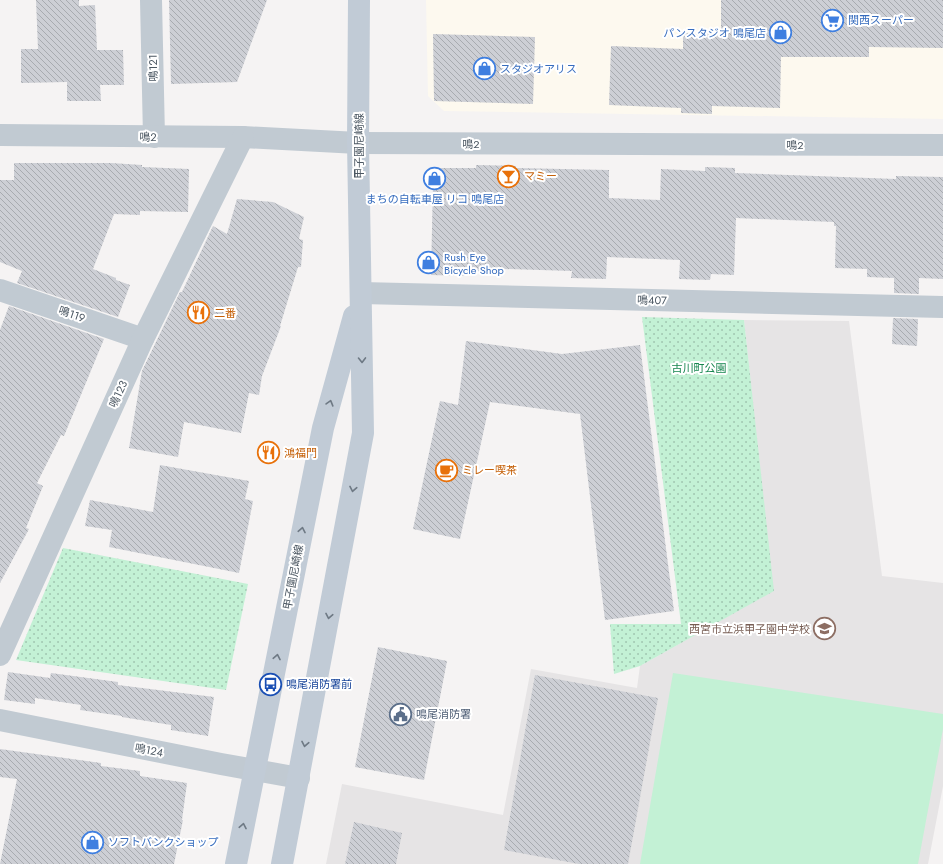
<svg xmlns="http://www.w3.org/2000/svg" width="943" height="864" font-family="Jost,'Noto Sans JP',sans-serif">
	<defs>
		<pattern id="park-dots" width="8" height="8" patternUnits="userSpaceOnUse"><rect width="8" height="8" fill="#c3f1d5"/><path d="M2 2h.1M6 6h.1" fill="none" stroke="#a0c6b0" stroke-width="1.8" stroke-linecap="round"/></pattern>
		<pattern id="building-back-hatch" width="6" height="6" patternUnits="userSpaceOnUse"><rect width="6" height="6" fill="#cdcfd5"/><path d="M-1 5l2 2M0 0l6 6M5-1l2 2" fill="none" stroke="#a8abb0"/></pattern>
	</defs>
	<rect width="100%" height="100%" fill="#f5f3f3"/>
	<path fill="#fdf9ef" d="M 426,0 L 943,0 L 943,119 L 444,111 L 428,96 Z"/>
	<path fill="#e6e4e5" d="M 744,320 L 849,321 L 882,576 L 943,583 L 943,786 L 928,864 L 326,864 L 342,784 L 503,815 L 531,669 L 637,688 L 640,666 L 773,591 Z"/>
	<g fill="url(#park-dots)">
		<path d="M 642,317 L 744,320 L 774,591 L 640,666 L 614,674 L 610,624 L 681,624 Z"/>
		<path d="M 63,548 L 248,584 L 226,690 L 16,660 Z"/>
	</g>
	<path fill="#c3f1d5" d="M 673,673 L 943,714 L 943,729 L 918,864 L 640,864 Z"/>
	<g fill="url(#building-back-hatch)">
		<path d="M 36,0 L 79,0 L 79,6 L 95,5 L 97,50 L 123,50 L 124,85 L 100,85 L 101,101 L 67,101 L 67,82 L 21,83 L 21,49 L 38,49 Z"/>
		<path d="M 169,0 L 267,0 L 237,82 L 171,84 Z"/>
		<path d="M 721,0 L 943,0 L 943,48 L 869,47 L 869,57 L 781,57 L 780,108 L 712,106 L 712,114 L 681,113 L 681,108 L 609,105 L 611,46 L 683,49 L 683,33 L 721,34 Z"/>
		<path d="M 433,34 L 535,37 L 533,104 L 434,101 Z"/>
		<path d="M 14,163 L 111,163 L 142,165 L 142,167 L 189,169 L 188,212 L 140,211 L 140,215 L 114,214 L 93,269 L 116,278 L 116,280 L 130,285 L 118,317 L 17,283 L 22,271 L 0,262 L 0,180 L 14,180 Z"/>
		<path d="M 476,165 L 516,166 L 516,168 L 609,170 L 609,198 L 660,200 L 661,169 L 705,171 L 705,167 L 735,168 L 735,173 L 896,179 L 896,176 L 943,177 L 943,279 L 919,278 L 919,294 L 894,293 L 894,278 L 867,277 L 867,269 L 835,268 L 836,226 L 834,226 L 834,222 L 736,218 L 734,275 L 711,274 L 710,280 L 679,279 L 680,260 L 607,257 L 606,279 L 571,278 L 572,271 L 505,269 L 505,273 L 466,271 L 466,276 L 431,275 L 433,183 L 440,168 L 476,168 Z"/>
		<path d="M 237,199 L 273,202 L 304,217 L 299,239 L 303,240 L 301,267 L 298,267 L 280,326 L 281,326 L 262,376 L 259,395 L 249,393 L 241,433 L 184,422 L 178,457 L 129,448 L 142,371 L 180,292 L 182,292 L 213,226 L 227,234 Z"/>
		<path d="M 9,306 L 104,339 L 64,436 L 61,435 L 37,483 L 43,486 L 26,528 L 29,529 L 0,583 L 0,330 Z"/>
		<path d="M 893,318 L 918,319 L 917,346 L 892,344 Z"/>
		<path d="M 466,341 L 562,354 L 640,345 L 674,611 L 605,620 L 580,414 L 490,402 L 460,539 L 413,529 L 440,401 L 458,405 Z"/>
		<path d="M 160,465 L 249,481 L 245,499 L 253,501 L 239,573 L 109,547 L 112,530 L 85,526 L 90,500 L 153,512 Z"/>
		<path d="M 378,647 L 447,661 L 424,780 L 355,767 Z"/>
		<path d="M 8,672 L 50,678 L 51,673 L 118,682 L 118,685 L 214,697 L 208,736 L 171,730 L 171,725 L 122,717 L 122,716 L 80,710 L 81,705 L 35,698 L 35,704 L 4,700 Z"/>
		<path d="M 535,675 L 658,698 L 628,864 L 579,864 L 504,850 Z"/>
		<path d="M 0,749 L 101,763 L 101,766 L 140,771 L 140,776 L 187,783 L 182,820 L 183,820 L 174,864 L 0,864 L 17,779 L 0,777 Z"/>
		<path d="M 354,822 L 402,833 L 396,864 L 345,864 Z"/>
	</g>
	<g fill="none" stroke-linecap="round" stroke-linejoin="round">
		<g stroke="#c1cad2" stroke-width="22">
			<path d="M 151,0 L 154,137"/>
			<path d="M 0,135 L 243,137 L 358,143"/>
			<path d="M 0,290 L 143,339"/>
			<path d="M 361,293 L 943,307"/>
			<path d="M 0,655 L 143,339 L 243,137"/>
			<path d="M 0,720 L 221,764 L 299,778"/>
		</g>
		<path stroke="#c1cad2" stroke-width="22" d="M 358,143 L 943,145"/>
		<g stroke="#c1cbd6" stroke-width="22">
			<path d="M 236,864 L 323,428 L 354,316"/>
			<path d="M 282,864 L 363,433 L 358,143 L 359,0"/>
		</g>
	</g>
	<defs><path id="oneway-chevron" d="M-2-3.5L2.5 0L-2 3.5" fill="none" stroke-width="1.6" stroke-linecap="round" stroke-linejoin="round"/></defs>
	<g stroke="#6e7984">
		<use href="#oneway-chevron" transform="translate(362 360) rotate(89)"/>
		<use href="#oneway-chevron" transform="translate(330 403) rotate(-74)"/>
		<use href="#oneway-chevron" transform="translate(353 489) rotate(101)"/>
		<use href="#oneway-chevron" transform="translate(302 530) rotate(-79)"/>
		<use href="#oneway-chevron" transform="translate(329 616) rotate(101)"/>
		<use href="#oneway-chevron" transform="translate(277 657) rotate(-79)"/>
		<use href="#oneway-chevron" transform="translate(305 744) rotate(101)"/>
		<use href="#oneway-chevron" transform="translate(243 826) rotate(-79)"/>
	</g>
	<defs>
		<symbol id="supermarket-ring" viewBox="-11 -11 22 22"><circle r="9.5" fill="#fff" stroke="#3f7fe0" stroke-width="1.5"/><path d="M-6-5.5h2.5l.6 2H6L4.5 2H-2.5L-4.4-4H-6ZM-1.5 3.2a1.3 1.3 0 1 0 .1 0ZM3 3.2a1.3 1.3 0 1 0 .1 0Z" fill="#3f7fe0"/></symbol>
		<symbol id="shop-ring" viewBox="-11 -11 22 22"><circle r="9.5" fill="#fff" stroke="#3f7fe0" stroke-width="1.5"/><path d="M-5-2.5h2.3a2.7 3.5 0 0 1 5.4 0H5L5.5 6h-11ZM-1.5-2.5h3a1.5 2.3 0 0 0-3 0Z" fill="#3f7fe0"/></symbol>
		<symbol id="bar-ring" viewBox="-11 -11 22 22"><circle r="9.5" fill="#fff" stroke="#e8710a" stroke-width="1.5"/><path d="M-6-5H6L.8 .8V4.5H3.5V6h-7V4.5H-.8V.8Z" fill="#e8710a"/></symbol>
		<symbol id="restaurant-ring" viewBox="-11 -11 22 22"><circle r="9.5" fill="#fff" stroke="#e8710a" stroke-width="1.5"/><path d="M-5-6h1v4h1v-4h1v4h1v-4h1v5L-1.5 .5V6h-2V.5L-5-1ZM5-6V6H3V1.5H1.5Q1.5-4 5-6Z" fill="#e8710a"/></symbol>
		<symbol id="cafe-ring" viewBox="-11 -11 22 22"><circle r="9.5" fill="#fff" stroke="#e8710a" stroke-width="1.5"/><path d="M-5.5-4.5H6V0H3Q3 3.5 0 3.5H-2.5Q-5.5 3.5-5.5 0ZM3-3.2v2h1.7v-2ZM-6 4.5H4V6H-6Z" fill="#e8710a"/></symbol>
		<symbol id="school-ring" viewBox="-11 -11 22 22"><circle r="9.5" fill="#fff" stroke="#8d6e63" stroke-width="1.5"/><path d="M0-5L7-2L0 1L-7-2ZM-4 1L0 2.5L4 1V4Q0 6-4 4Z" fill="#8d6e63"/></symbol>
		<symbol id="bus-ring" viewBox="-11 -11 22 22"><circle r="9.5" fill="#fff" stroke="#1a4fb4" stroke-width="1.5"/><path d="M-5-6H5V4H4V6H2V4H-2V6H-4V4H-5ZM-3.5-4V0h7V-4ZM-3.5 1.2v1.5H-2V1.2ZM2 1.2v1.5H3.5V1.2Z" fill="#1a4fb4"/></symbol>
		<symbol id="civic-ring" viewBox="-11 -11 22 22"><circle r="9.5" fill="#fff" stroke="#5c6f8a" stroke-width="1.5"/><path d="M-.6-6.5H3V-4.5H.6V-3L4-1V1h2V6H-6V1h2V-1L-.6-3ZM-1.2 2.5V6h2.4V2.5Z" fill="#5c6f8a"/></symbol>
	</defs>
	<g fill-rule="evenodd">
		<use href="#supermarket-ring" x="820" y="8" width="25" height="25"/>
		<use href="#shop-ring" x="768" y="20" width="25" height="25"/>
		<use href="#shop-ring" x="472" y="56" width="25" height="25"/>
		<use href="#bar-ring" x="496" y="164" width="25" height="25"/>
		<use href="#shop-ring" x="422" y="166" width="25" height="25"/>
		<use href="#shop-ring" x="416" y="250" width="25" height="25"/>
		<use href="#restaurant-ring" x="186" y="300" width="25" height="25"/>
		<use href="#restaurant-ring" x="256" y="440" width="25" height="25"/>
		<use href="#cafe-ring" x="434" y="458" width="25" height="25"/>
		<use href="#school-ring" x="812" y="616" width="25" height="25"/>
		<use href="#bus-ring" x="258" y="672" width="25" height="25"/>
		<use href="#civic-ring" x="388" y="702" width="25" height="25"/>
		<use href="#shop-ring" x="80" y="830" width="25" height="25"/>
	</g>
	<g text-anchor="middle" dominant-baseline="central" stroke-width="4" stroke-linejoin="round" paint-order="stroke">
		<g font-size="11" fill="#366cbe" stroke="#fff" text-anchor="start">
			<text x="848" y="20">関西スーパー</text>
			<text x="766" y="33" text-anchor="end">パンスタジオ 鳴尾店</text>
			<text x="500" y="69">スタジオアリス</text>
			<text x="435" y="199" text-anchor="middle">まちの自転車屋 リコ 鳴尾店</text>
			<text x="444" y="257">Rush Eye<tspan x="444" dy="13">Bicycle Shop</tspan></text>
			<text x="108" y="842">ソフトバンクショップ</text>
		</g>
		<g font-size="11" fill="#4a5661" stroke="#fff">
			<text transform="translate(153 68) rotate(-91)">鳴121</text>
			<text transform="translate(148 137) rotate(1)">鳴2</text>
			<text x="471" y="144">鳴2</text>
			<text x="795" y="145">鳴2</text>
			<text transform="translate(359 146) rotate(-90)">甲子園尼崎線</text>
			<text transform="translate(652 300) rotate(1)">鳴407</text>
			<text transform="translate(72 314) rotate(19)">鳴119</text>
			<text transform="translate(118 394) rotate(-65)">鳴123</text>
			<text transform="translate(293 577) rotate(-79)">甲子園尼崎線</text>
			<text transform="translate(149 750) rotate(11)">鳴124</text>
		</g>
		<g font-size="11" fill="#c56008" stroke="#fff" text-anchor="start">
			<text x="524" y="176">マミー</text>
			<text x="214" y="313">二番</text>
			<text x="284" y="453">鴻福門</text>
			<text x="462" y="470">ミレー喫茶</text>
		</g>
		<g font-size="11" fill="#17864f" stroke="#fff">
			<text x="699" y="368">古川町公園</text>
		</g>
		<g font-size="11" fill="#785e54" stroke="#fff" text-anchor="end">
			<text x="810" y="629">西宮市立浜甲子園中学校</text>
		</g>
		<g font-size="11" fill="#164399" stroke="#fff" text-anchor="start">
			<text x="286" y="684">鳴尾消防署前</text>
		</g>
		<g font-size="11" fill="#4e5e75" stroke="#fff" text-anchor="start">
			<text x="416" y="714">鳴尾消防署</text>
		</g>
	</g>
</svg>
